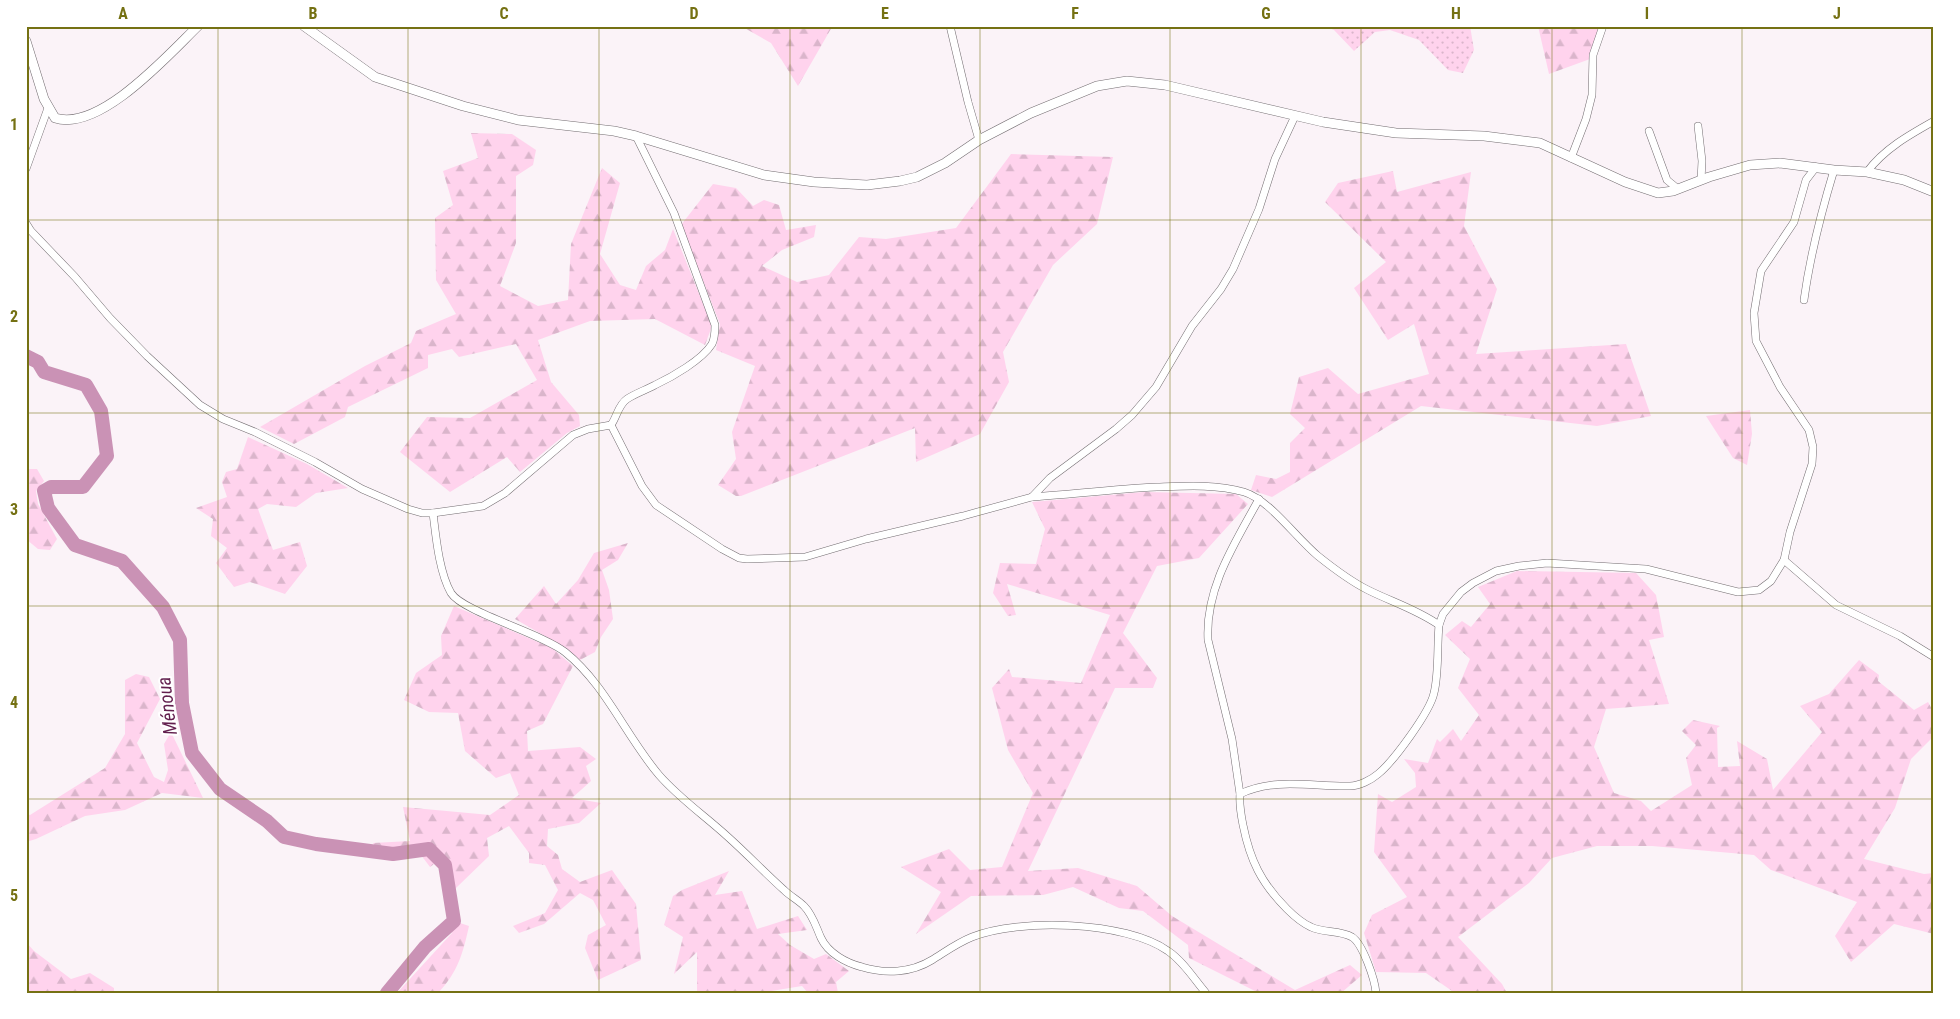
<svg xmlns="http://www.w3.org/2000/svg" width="1960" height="1019" font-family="'Roboto Condensed',sans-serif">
	<defs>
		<pattern id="grass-dots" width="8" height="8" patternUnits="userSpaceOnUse" patternTransform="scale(1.25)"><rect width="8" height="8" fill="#ffd3ed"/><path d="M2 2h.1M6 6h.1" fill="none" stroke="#dab5cb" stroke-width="1.8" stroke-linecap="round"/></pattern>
		<pattern id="forest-firs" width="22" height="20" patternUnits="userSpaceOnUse" patternTransform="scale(1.25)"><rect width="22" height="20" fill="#ffd3ed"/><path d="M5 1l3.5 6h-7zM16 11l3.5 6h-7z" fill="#dab5cb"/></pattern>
	</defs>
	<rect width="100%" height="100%" fill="#fbf3f8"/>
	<path fill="url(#grass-dots)" d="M 1325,26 L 1470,26 L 1474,50 L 1463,73 L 1448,70 L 1419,40 L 1390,30 L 1375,32 L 1354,51 L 1334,30 Z"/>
	<g fill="url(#forest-firs)">
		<path d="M 741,26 L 831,26 L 832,27 L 798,86 L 771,43 Z"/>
		<path d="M 1538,26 L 1599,26 L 1590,59 L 1549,74 Z"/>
		<path d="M 471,133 L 512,134 L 536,150 L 533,165 L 516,176 L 516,243 L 500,286 L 538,306 L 568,300 L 571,244 L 602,168 L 620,183 L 600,254 L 620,285 L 636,290 L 646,266 L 665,250 L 673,229 L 712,326 L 705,345 L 655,319 L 590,321 L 538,340 L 551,382 L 579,415 L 580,426 L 567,433 L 520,472 L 507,457 L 450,492 L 400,452 L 427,417 L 470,418 L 537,380 L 516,344 L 459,357 L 452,349 L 428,355 L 428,368 L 348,407 L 345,417 L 294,444 L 260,427 L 365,366 L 411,343 L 416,331 L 456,314 L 436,280 L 435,218 L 453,205 L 443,171 L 478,158 Z"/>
		<path d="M 1011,154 L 1113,157 L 1097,224 L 1053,265 L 1003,352 L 1009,382 L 980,434 L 916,462 L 915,428 L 741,496 L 736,496 L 718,485 L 736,459 L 732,432 L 755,366 L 716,350 L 720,324 L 681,225 L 713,184 L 736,188 L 753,206 L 764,200 L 779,205 L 786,230 L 816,225 L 814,237 L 782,250 L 762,266 L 797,282 L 829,275 L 859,237 L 886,239 L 956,228 Z"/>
		<path d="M 1393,171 L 1397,192 L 1471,172 L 1464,226 L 1497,289 L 1476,354 L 1626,344 L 1651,416 L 1597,426 L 1421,406 L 1272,497 L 1251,490 L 1256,475 L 1276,479 L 1290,472 L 1290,443 L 1305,428 L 1290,414 L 1299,377 L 1328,368 L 1358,394 L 1429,374 L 1414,324 L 1388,340 L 1354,288 L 1386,262 L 1325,202 L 1338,183 Z"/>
		<path d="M 1750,410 L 1752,434 L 1747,465 L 1733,458 L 1706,416 Z"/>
		<path d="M 248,437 L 307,464 L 348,488 L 316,493 L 296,507 L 267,504 L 258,509 L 273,550 L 300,542 L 307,566 L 285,594 L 250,582 L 234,587 L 216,563 L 227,548 L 211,536 L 213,519 L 196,508 L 227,497 L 222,482 L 226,472 L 237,469 Z"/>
		<path d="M 26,469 L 37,469 L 44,481 L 36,491 L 38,504 L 57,539 L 50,550 L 38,549 L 26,539 Z"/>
		<path d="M 1144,492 L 1236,494 L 1248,504 L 1199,558 L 1157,566 L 1123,633 L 1157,678 L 1153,688 L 1115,688 L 1028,871 L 1078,868 L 1137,886 L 1172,916 L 1295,990 L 1350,965 L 1362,975 L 1341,993 L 1259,993 L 1189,958 L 1188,945 L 1143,911 L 1119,908 L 1073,887 L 1043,895 L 971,896 L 916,934 L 941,892 L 901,867 L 949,849 L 970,870 L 1002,867 L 1033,793 L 1008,750 L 992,688 L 1009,669 L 1012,677 L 1081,683 L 1110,615 L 1007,584 L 1016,615 L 1008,616 L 993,593 L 1000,563 L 1036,564 L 1045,529 L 1032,502 Z"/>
		<path d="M 628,543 L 618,560 L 602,570 L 609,590 L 613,619 L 601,637 L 595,652 L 580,660 L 557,643 L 515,619 L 544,586 L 556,604 L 578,580 L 594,553 Z"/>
		<path d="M 1517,571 L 1636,573 L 1656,595 L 1664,637 L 1649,640 L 1669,704 L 1606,709 L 1594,747 L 1614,793 L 1641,801 L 1651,811 L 1692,785 L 1686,758 L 1696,745 L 1682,731 L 1693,720 L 1720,726 L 1717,728 L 1718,767 L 1740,766 L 1737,741 L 1767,759 L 1773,790 L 1822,732 L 1800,706 L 1829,694 L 1859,660 L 1879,675 L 1878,681 L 1914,710 L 1928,702 L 1934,713 L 1934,736 L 1911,759 L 1895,808 L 1864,859 L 1924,874 L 1934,873 L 1934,934 L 1894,924 L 1851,962 L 1835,936 L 1857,902 L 1771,870 L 1754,855 L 1652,846 L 1597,846 L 1552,858 L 1529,883 L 1458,937 L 1502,984 L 1507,993 L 1455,993 L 1426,973 L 1376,972 L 1364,933 L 1372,915 L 1407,897 L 1374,852 L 1378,794 L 1392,802 L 1416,787 L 1415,773 L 1404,759 L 1428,763 L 1437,739 L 1440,742 L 1453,729 L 1461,741 L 1479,715 L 1458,688 L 1470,659 L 1445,635 L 1462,621 L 1471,627 L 1490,604 L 1478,587 Z"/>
		<path d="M 454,606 L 552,648 L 573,666 L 543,724 L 527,731 L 528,751 L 580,747 L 596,759 L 586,766 L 591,781 L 572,798 L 601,803 L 579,823 L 548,829 L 547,846 L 558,855 L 562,869 L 580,882 L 612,870 L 636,904 L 641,960 L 598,980 L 585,948 L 588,935 L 606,925 L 593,900 L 580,893 L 544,924 L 519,933 L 513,926 L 545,913 L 558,890 L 545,865 L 529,863 L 529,853 L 509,826 L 487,838 L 489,856 L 456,888 L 453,895 L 445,856 L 430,867 L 415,847 L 375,848 L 373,843 L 410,841 L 403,807 L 490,815 L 519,795 L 510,773 L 496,778 L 465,751 L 458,713 L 429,712 L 404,700 L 416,673 L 442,655 L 441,636 Z"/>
		<path d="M 136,674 L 149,677 L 160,699 L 137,743 L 154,777 L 164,782 L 168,770 L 164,744 L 171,732 L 203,798 L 162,793 L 125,810 L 85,816 L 36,839 L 26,842 L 26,814 L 30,815 L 105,768 L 125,734 L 125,680 Z"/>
		<path d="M 729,871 L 715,895 L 742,891 L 757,929 L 798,916 L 807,930 L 778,934 L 790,945 L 814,959 L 826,954 L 849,971 L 836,982 L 838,993 L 808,993 L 802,986 L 759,993 L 697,993 L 697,952 L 674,974 L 683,937 L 664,925 L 673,896 L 682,890 Z"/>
		<path d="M 454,921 L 469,926 C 463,953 458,972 438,993 L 397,993 L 452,933 Z"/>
		<path d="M 26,942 L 34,951 L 71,979 L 90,973 L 114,988 L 114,993 L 26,993 Z"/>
	</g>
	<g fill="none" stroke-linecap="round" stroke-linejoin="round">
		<path stroke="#ca92b5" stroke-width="14" d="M 26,356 L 38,362 L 44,372 L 86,385 L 101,411 L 107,456 L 83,487 L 51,487 L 44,491 L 48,508 L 75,545 L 122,561 L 163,607 L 180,640 L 182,703 L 192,753 L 220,789 L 267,821 L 284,837 L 316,844 L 393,854 L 429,849 L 445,865 L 454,921 L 425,947 L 387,993"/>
		<defs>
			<g id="minor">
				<path d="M 950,26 L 968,102 L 979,140"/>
				<path d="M 1698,126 L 1702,161 L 1701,180"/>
				<path d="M 1649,131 L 1667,180 L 1678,189"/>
				<path d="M 1571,158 L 1586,119 L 1592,95 L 1593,55 L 1603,26"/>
				<path d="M 26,169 L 48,108"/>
				<path d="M 1867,172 C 1884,149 1909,135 1934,121"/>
				<path d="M 26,223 L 31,231 L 75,277 L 110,318 L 147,356 L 200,405 L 223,419 L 255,432 L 315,462 L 362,489 L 408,509 L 422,513 L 433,513 L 483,506 L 505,493 L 573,435 L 588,429 L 611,425 L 642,486 L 656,505 L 722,549 L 739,558 L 747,559 L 805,557 L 866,539 L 963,516 L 1032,497 L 1050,478 L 1116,429 L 1132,415 L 1156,387 L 1192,326 L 1221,289 L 1233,269 L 1259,209 L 1275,159 L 1295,116"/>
				<path d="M 1804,300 C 1810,256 1821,213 1834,170"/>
				<path d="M 611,425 C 617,417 618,405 627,399 C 636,393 646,390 655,385 C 672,377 702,360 712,344 C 715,338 715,332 715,325 L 674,213 L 636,136"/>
				<path d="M 1032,497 C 1074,494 1115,489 1157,487 C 1185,486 1216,484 1244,492 C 1270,500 1296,538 1318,556 C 1333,568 1350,581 1368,590 C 1392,602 1416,609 1439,625"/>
				<path d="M 433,513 C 436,537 439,572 451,593 C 463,612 541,633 565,652 C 606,685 625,735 659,775 C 679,798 705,816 728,837 C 747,854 765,873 784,890 C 790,896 798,900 804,906 C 813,915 816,927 821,938 C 828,953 846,963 862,967 C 885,974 911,973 932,960 C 945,952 957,943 972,937 C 1019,918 1126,921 1168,951 C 1183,961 1194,979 1206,993"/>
				<path d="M 1784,560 L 1836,605 L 1900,636 L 1934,657"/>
				<path d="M 1240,794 L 1232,739 L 1208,640 C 1205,588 1235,543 1259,499"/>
				<path d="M 1376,993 C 1375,980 1363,944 1352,937 C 1340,930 1323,933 1311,927 C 1302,923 1294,916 1287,909 C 1261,883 1250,860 1243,825 C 1241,815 1239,805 1240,794 C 1275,777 1313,787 1350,786 C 1359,786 1371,780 1378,774 C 1393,762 1430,712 1434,693 C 1439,673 1437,646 1439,625 L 1443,614 L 1461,592 L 1473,583 L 1496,571 L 1519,566 L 1547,563 L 1646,569 L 1738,592 L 1759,590 L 1771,581 L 1784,560 L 1790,532 L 1812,464 L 1813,447 L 1809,430 L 1780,387 L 1756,341 L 1754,313 L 1761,271 L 1794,222 L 1806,180 L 1816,167"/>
			</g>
			<g id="tertiary">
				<path d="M 304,26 L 375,77 L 463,106 L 518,120 L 614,131 L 636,136 L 764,175 L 814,182 L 867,185 L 900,181 L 917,177 L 945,163 L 979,140 L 1031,113 L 1097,86 L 1127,81 L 1165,85 L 1323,122 L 1376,130 L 1396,133 L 1484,136 L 1540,143 L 1625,182 L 1658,193 L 1673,191 L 1709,177 L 1750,165 L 1780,163 L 1834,170 L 1867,172 L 1904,180 L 1934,192"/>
				<path d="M 26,41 L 44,99 L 55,118 C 100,132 168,55 198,26"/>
			</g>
		</defs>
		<use href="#minor" stroke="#736d71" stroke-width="8"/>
		<use href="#tertiary" stroke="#736d71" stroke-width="10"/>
		<use href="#minor" stroke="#fff" stroke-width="7"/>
		<use href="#tertiary" stroke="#fff" stroke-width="9"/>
	</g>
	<path fill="none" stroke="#757113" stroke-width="1" stroke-opacity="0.55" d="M 218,26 L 218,993M 408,26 L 408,993M 599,26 L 599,993M 790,26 L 790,993M 980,26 L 980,993M 1170,26 L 1170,993M 1361,26 L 1361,993M 1552,26 L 1552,993M 1742,26 L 1742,993M 26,220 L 1934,220M 26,413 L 1934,413M 26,606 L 1934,606M 26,799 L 1934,799"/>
	<g text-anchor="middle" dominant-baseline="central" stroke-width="4" stroke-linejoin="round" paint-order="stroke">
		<g font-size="19" font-style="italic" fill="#621f4e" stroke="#fff">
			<text transform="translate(167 706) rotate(-97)">Ménoua</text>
		</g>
	</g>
	<rect width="1960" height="1019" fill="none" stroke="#ffffff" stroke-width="55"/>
	<rect x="28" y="28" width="1904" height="964" fill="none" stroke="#757113" stroke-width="2"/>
	<g font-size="16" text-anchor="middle" font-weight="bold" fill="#757113">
		<text x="123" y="19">A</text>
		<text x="313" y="19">B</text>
		<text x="504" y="19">C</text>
		<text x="694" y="19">D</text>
		<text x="885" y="19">E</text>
		<text x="1075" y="19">F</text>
		<text x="1266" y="19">G</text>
		<text x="1456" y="19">H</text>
		<text x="1647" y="19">I</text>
		<text x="1837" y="19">J</text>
		<text x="14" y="130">1</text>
		<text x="14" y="322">2</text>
		<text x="14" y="515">3</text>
		<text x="14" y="708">4</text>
		<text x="14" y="901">5</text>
	</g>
</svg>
